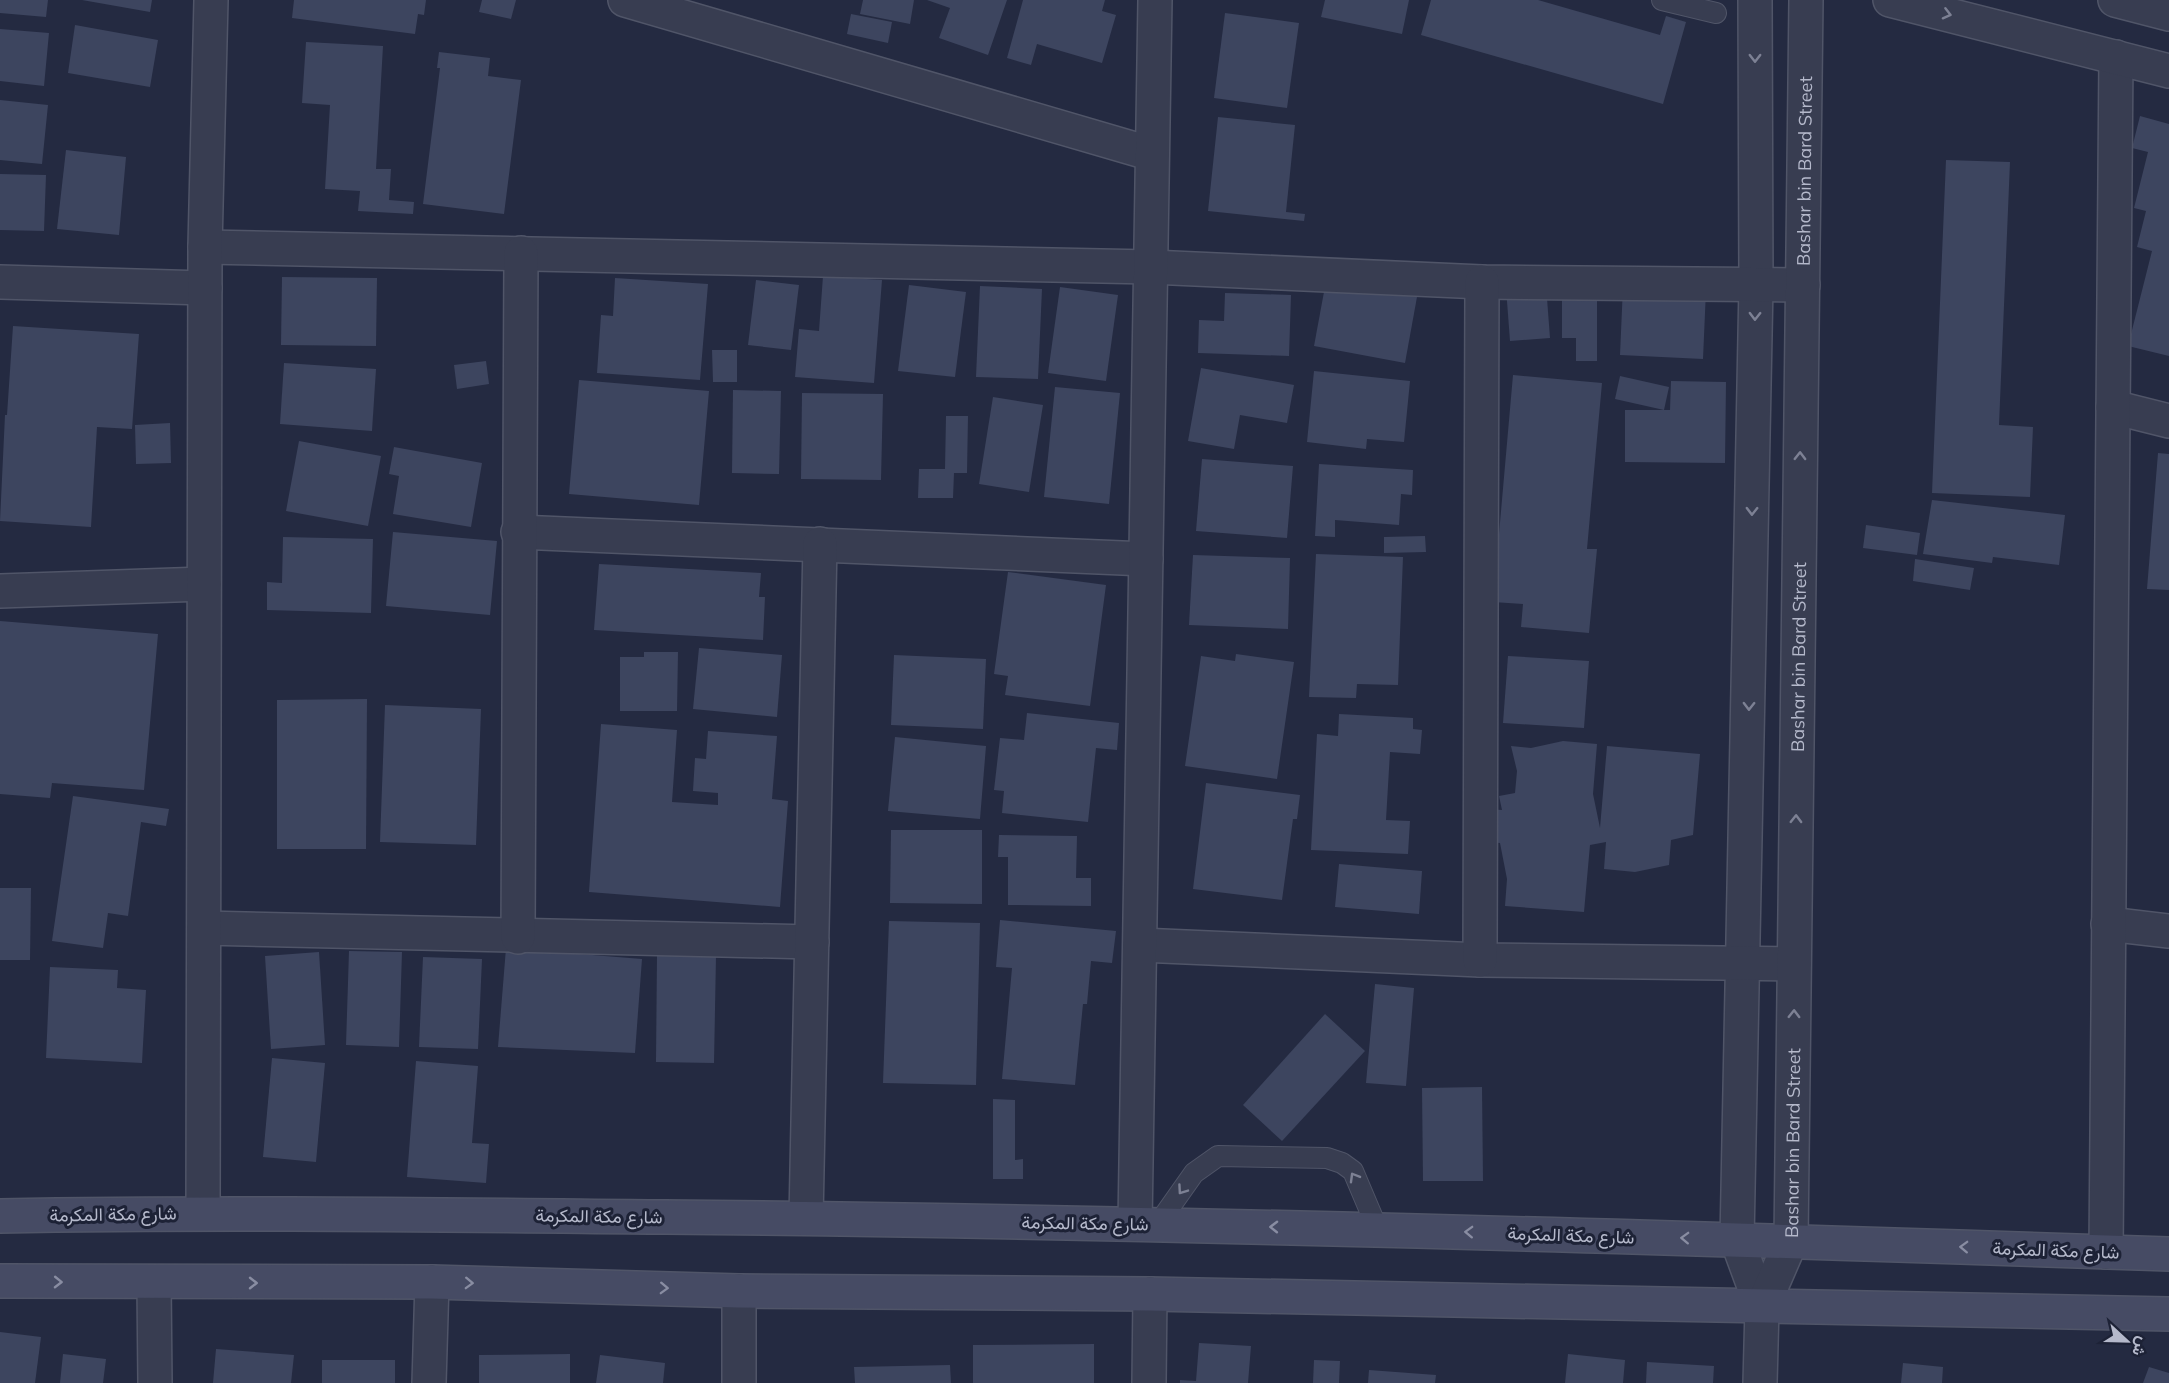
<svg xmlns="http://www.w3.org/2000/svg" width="2169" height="1383" font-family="Mulish,Vazirmatn,sans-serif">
	<rect width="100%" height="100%" fill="#242a41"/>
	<g fill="#3d455f">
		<path d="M 0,0 L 48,0 L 46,17 L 0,13 Z"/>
		<path d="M 82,0 L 152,0 L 150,12 Z"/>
		<path d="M 294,0 L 426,0 L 424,15 L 418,14 L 415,34 L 292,18 Z"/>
		<path d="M 482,0 L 516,0 L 511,19 L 479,12 Z"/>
		<path d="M 863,0 L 914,0 L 910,24 L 860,14 Z"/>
		<path d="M 927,0 L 1007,0 L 988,55 L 939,38 L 950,8 Z"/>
		<path d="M 1023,0 L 1105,0 L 1102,11 L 1116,15 L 1102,63 L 1037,44 L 1031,65 L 1007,58 Z"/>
		<path d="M 1325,0 L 1409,0 L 1402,34 L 1321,17 Z"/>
		<path d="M 1431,0 L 1538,0 L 1660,35 L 1666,16 L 1686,22 L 1663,104 L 1421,35 Z"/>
		<path d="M 1225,13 L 1299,23 L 1287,108 L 1214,98 Z"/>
		<path d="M 851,14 L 892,22 L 888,43 L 847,34 Z"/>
		<path d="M 75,25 L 158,40 L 150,87 L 68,73 Z"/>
		<path d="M 0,29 L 49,33 L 44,86 L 0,81 Z"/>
		<path d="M 306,42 L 383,46 L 376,169 L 391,169 L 389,200 L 414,202 L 413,214 L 358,211 L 360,191 L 325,189 L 330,105 L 302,103 Z"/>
		<path d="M 439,52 L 490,58 L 488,76 L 521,80 L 504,214 L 423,204 L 440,68 L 437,68 Z"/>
		<path d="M 0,100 L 48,105 L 42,164 L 0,160 Z"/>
		<path d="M 2140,116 L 2169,124 L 2169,356 L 2128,346 L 2152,251 L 2137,247 L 2146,211 L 2134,208 L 2148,152 L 2132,148 Z"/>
		<path d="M 1218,117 L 1295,125 L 1286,212 L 1305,214 L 1304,221 L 1208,211 Z"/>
		<path d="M 66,150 L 126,157 L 119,235 L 57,229 Z"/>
		<path d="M 1946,160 L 2010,162 L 1999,425 L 2033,427 L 2030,497 L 1932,493 Z"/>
		<path d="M 0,174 L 46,175 L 44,231 L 0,230 Z"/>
		<path d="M 823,276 L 882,280 L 874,383 L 795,377 L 799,329 L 819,331 Z"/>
		<path d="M 282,277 L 377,278 L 376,346 L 281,345 Z"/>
		<path d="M 615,278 L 708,284 L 700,380 L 597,373 L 601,315 L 613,316 Z"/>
		<path d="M 756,280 L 799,285 L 791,350 L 748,345 Z"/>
		<path d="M 1326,281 L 1417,297 L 1405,363 L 1314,346 Z"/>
		<path d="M 1597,283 L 1597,361 L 1576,361 L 1576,338 L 1562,338 L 1562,284 Z"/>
		<path d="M 909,285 L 966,292 L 955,377 L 898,371 Z"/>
		<path d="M 1546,285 L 1550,338 L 1510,341 L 1506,288 Z"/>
		<path d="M 980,286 L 1042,289 L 1038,379 L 976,377 Z"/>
		<path d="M 1623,286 L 1706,290 L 1703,359 L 1620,355 Z"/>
		<path d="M 1060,287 L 1118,295 L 1106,381 L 1048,373 Z"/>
		<path d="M 1225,293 L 1291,295 L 1289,356 L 1198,353 L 1199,320 L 1224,321 Z"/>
		<path d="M 13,326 L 139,334 L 132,429 L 97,427 L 91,527 L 0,521 L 5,415 L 7,415 Z"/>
		<path d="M 712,350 L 737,350 L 737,382 L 713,382 Z"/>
		<path d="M 486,361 L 489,384 L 457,389 L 454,365 Z"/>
		<path d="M 284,363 L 376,369 L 372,431 L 280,424 Z"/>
		<path d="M 1201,368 L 1294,385 L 1287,423 L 1240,415 L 1234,449 L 1188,441 Z"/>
		<path d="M 1314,371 L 1410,381 L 1404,442 L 1367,439 L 1366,449 L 1307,442 Z"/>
		<path d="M 1513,375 L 1602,383 L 1587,549 L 1597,549 L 1589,633 L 1521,627 L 1523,604 L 1493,602 Z"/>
		<path d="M 1620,376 L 1669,387 L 1664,410 L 1615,399 Z"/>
		<path d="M 579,380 L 709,391 L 699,505 L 569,494 Z"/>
		<path d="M 1671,381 L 1726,382 L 1725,463 L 1625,462 L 1625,410 L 1670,410 Z"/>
		<path d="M 1055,387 L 1120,393 L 1109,504 L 1044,497 Z"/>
		<path d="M 733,390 L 781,391 L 779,474 L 732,473 Z"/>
		<path d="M 802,393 L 883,394 L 881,480 L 801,479 Z"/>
		<path d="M 993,397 L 1043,405 L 1029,492 L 979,484 Z"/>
		<path d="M 946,416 L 968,416 L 967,473 L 954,473 L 953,498 L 918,498 L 919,469 L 945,469 Z"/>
		<path d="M 170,423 L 171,463 L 136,464 L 135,425 Z"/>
		<path d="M 299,441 L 381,456 L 368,526 L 286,511 Z"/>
		<path d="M 394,447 L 482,463 L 471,527 L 393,514 L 399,476 L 389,474 Z"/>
		<path d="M 2158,453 L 2169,454 L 2169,590 L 2147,589 Z"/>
		<path d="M 1202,459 L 1293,466 L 1287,538 L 1196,531 Z"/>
		<path d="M 1319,464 L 1413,470 L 1412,495 L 1401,494 L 1399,525 L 1335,520 L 1335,537 L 1315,536 Z"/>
		<path d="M 1932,500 L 2065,515 L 2059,565 L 1993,557 L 1992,563 L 1923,554 Z"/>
		<path d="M 1866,525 L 1920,533 L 1917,555 L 1863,548 Z"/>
		<path d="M 393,532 L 497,541 L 490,615 L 386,606 Z"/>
		<path d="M 1425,536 L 1426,552 L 1384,553 L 1384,537 Z"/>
		<path d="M 283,537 L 373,539 L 371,613 L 267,610 L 267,582 L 282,583 Z"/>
		<path d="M 1316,554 L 1403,557 L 1398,685 L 1357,684 L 1356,698 L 1309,697 Z"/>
		<path d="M 1193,555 L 1290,558 L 1288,629 L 1189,625 Z"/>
		<path d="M 1915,559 L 1974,568 L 1970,590 L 1913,581 Z"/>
		<path d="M 599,564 L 761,573 L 759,597 L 765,597 L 763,640 L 594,630 Z"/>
		<path d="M 1008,572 L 1106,585 L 1090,706 L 1005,695 L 1008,676 L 994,674 Z"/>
		<path d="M 0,621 L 158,634 L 144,790 L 52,783 L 50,798 L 0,794 Z"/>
		<path d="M 699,648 L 782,655 L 777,717 L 693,709 Z"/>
		<path d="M 644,652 L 678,652 L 677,711 L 620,711 L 620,657 L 644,657 Z"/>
		<path d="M 1236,654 L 1294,662 L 1277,779 L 1185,766 L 1201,656 L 1235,661 Z"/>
		<path d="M 894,655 L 986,659 L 983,729 L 891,725 Z"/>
		<path d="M 1508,656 L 1589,661 L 1584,728 L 1503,723 Z"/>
		<path d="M 367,699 L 366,849 L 277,849 L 277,700 Z"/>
		<path d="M 385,705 L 481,709 L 476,845 L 380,842 Z"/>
		<path d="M 1027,713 L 1119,723 L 1117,750 L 1096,748 L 1088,822 L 1002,813 L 1004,791 L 994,790 L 1000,738 L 1024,740 Z"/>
		<path d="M 1339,714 L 1413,718 L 1413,729 L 1422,730 L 1420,754 L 1390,752 L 1386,820 L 1410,821 L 1408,854 L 1311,850 L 1317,734 L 1338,736 Z"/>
		<path d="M 601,724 L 677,730 L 672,802 L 718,805 L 718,793 L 693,791 L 695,758 L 706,759 L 708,731 L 777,736 L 772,799 L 788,801 L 780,907 L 589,892 Z"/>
		<path d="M 895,737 L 986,746 L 980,819 L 888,811 Z"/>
		<path d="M 1563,741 L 1597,744 L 1593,794 L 1600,828 L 1607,746 L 1700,754 L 1693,835 L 1671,840 L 1669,865 L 1635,872 L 1604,869 L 1606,842 L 1590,845 L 1584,912 L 1505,906 L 1507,879 L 1500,843 L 1486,842 L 1489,809 L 1502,810 L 1499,796 L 1515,793 L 1517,771 L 1511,746 L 1531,748 Z"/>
		<path d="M 1206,783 L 1300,795 L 1297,819 L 1293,819 L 1282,900 L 1193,889 Z"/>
		<path d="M 73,796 L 169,809 L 166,826 L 141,822 L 128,916 L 108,913 L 103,948 L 52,941 Z"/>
		<path d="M 891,830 L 982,830 L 982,904 L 890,903 Z"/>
		<path d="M 999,835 L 1077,836 L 1076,878 L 1091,878 L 1091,906 L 1008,905 L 1008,857 L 998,857 Z"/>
		<path d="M 1339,864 L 1422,871 L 1419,914 L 1335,907 Z"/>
		<path d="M 0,888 L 31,888 L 30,960 L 0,960 Z"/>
		<path d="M 1000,920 L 1116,931 L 1112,963 L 1091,961 L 1087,1004 L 1083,1004 L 1075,1085 L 1002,1079 L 1012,968 L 996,967 Z"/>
		<path d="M 889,921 L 980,923 L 976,1085 L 883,1083 Z"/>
		<path d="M 506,948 L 642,959 L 635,1053 L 498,1047 Z"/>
		<path d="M 349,951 L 402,952 L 399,1047 L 346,1045 Z"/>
		<path d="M 319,952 L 325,1045 L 271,1049 L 265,956 Z"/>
		<path d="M 657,955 L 716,956 L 714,1063 L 656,1062 Z"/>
		<path d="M 423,957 L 482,959 L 478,1049 L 419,1047 Z"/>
		<path d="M 50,967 L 118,970 L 117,988 L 146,990 L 142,1063 L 46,1058 Z"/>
		<path d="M 1375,984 L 1414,988 L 1406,1086 L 1366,1083 Z"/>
		<path d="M 1325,1014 L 1365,1051 L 1282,1141 L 1243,1105 Z"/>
		<path d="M 272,1058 L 325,1063 L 316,1162 L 263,1157 Z"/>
		<path d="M 416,1061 L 478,1066 L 472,1143 L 489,1144 L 486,1183 L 407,1177 Z"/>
		<path d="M 1482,1087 L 1483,1181 L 1423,1181 L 1422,1088 Z"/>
		<path d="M 993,1099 L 1015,1100 L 1015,1160 L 1023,1159 L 1023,1179 L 993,1179 Z"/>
		<path d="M 0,1332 L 41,1337 L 35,1383 L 0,1383 Z"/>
		<path d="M 1199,1343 L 1251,1346 L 1248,1383 L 1180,1383 L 1180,1380 L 1196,1381 Z"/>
		<path d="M 1094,1344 L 1094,1383 L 973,1383 L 973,1345 Z"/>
		<path d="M 216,1349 L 294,1355 L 291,1383 L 213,1383 Z"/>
		<path d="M 63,1354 L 106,1359 L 103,1383 L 60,1383 Z"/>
		<path d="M 570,1354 L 570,1383 L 479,1383 L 479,1355 Z"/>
		<path d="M 1568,1354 L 1625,1360 L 1623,1383 L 1565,1383 Z"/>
		<path d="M 600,1355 L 665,1363 L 663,1383 L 596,1383 Z"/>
		<rect x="322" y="1360" width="73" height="23"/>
		<path d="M 1314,1360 L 1340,1361 L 1339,1383 L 1313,1383 Z"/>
		<path d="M 1647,1362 L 1714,1366 L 1713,1383 L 1646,1383 Z"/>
		<path d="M 1903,1363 L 1943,1367 L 1942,1383 L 1901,1383 Z"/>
		<path d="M 950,1365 L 951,1383 L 855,1383 L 854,1367 Z"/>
		<path d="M 2149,1367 L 2169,1373 L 2169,1383 L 2143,1383 Z"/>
		<path d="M 1369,1370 L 1436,1375 L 1435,1383 L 1368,1383 Z"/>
	</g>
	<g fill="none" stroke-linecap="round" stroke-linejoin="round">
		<defs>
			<g id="service">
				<path d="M 1662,0 L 1716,13"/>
				<path d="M 1158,1224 L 1194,1173 L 1218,1156 L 1327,1158 L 1342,1163 L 1353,1171 L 1378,1230"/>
			</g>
			<g id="minor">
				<path d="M 625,0 L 1152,154"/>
				<path d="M 1755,0 L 1756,285 L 1737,1240 L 1762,1308"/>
				<path d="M 205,247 L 1151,267 L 1482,282 L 1803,285"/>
				<path d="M 0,282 L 205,288"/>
				<path d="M 2113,407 L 2169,421"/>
				<path d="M 518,532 L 1146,559"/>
				<path d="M 0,591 L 204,584"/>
				<path d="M 2108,924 L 2169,931"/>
				<path d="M 204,928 L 812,942"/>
				<path d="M 518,937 L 521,253"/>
				<path d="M 1140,945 L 1480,960 L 1794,964"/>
				<path d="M 1480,960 L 1482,282"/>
				<path d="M 203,1213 L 205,247 L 211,0"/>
				<path d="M 806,1218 L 820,544"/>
				<path d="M 1135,1224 L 1155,0"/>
				<path d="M 2106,1252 L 2116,57"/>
				<path d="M 154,1283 L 155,1383"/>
				<path d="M 429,1383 L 432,1282"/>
				<path d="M 739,1383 L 739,1291"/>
				<path d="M 1149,1383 L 1150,1294"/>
				<path id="s1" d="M 1760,1383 L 1762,1308 L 1791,1241 L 1806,0"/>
			</g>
			<g id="tertiary">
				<path d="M 1890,0 L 2169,71"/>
				<path d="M 2115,0 L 2169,14"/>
			</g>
			<g id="secondary">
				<path d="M 0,1216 C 222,1212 443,1215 665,1217 C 1166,1222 1668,1237 2169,1254"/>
				<path d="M 0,1281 L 432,1282 L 739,1291 L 1150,1294 L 2169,1314"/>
			</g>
		</defs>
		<use href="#service" stroke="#505568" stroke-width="22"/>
		<use href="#minor" stroke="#505568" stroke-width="36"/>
		<use href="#tertiary" stroke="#505568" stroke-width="36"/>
		<use href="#secondary" stroke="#505568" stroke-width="36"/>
		<use href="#service" stroke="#383d51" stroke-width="20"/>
		<use href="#minor" stroke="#383d51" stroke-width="33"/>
		<use href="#tertiary" stroke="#383d51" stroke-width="33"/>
		<use href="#secondary" stroke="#464b64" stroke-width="33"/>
	</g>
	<defs><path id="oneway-chevron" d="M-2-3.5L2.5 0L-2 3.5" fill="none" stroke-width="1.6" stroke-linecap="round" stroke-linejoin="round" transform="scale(1.5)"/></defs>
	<g stroke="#7d8194">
		<use href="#oneway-chevron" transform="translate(1947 14) rotate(14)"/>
		<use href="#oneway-chevron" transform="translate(1755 58) rotate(90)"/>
		<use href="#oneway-chevron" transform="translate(1755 316) rotate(91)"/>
		<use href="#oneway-chevron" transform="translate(1800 456) rotate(-89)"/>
		<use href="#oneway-chevron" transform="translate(1752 511) rotate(91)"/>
		<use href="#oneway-chevron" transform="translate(1749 706) rotate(91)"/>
		<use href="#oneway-chevron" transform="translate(1796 819) rotate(-89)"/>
		<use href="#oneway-chevron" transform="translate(1794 1014) rotate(-89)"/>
		<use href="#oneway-chevron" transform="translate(1354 1177) rotate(-120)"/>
		<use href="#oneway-chevron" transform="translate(1182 1190) rotate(125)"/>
	</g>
	<g stroke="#898da2">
		<use href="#oneway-chevron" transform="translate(1274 1227) rotate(-179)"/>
		<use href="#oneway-chevron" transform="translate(1469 1232) rotate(-178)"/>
		<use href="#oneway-chevron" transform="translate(1685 1238) rotate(-178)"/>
		<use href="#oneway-chevron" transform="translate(1964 1247) rotate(-178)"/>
		<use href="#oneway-chevron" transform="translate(58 1282) rotate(1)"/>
		<use href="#oneway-chevron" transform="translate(253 1283)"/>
		<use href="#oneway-chevron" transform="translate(469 1283) rotate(2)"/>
		<use href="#oneway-chevron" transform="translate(664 1288) rotate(2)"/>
	</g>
	<g text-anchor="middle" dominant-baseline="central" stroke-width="6" stroke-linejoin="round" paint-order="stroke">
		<g font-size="18" fill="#b5b9cb" stroke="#1d2236">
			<text stroke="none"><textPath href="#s1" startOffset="1218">Bashar bin Bard Street</textPath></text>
			<text stroke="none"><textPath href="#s1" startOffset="732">Bashar bin Bard Street</textPath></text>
			<text stroke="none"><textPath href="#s1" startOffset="246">Bashar bin Bard Street</textPath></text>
			<text transform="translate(113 1214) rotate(-1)">شارع مكة المكرمة</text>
			<text transform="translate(599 1216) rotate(1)">شارع مكة المكرمة</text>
			<text transform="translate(1085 1223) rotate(1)">شارع مكة المكرمة</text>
			<text transform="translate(1571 1235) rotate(2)">شارع مكة المكرمة</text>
			<text transform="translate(2056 1250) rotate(2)">شارع مكة المكرمة</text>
		</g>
	</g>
	<g transform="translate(2127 1341) rotate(112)" stroke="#1d2236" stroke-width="4.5" paint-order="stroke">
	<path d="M0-4.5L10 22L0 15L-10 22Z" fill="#b5b9cb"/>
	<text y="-9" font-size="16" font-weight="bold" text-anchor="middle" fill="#b5b9cb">ش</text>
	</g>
</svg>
